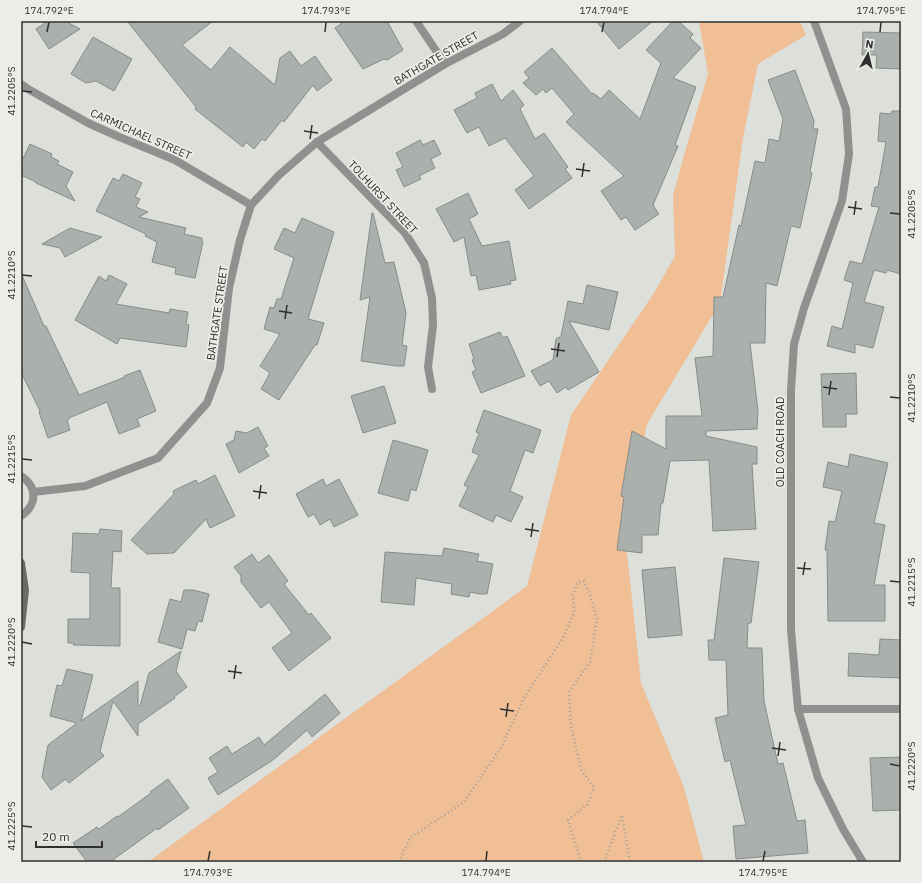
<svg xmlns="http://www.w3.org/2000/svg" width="922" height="883" font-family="'IBM Plex Sans',sans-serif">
	<rect width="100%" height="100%" fill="#dddfdb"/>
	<path fill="#f0bf95" d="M 699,21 L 800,21 L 806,35 L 758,64 L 743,138 L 720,303 L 647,424 L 625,534 L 641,683 L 684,787 L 704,862 L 148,862 L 527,586 L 571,415 L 654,293 L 675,256 L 673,196 L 684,155 L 708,74 Z"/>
	<g fill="#abb0ad" stroke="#878c8a">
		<path d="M 48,21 L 65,21 L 80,29 L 49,49 L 36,29 Z"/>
		<path d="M 127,21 L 213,21 L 182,45 L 211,70 L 230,47 L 275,85 L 280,58 L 290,51 L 301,66 L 315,56 L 332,80 L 317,91 L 313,85 L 284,122 L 282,120 L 265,141 L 262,139 L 254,149 L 246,142 L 243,147 L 195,109 L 196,107 Z"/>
		<path d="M 345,21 L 387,21 L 403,50 L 387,60 L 384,59 L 363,69 L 335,28 Z"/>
		<path d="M 596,21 L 653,21 L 619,49 Z"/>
		<path d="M 673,21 L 678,21 L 693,34 L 690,38 L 701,48 L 673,78 L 696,87 L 675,145 L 678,146 L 653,205 L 659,214 L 635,230 L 626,217 L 621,220 L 601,191 L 624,176 L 566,122 L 574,114 L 552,88 L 546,93 L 543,89 L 536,95 L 523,83 L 529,78 L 524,72 L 552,48 L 592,94 L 593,93 L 601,99 L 609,90 L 640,119 L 661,63 L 646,50 Z"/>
		<path d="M 863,32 L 901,33 L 901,69 L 876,68 L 877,55 L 862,55 Z"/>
		<path d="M 93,37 L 132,59 L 114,91 L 96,81 L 86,83 L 71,74 Z"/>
		<path d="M 795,70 L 814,121 L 813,129 L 818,129 L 810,172 L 812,173 L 800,228 L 791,226 L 777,286 L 766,283 L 765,343 L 750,343 L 758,411 L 757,429 L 706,431 L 706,436 L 757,447 L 757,464 L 752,464 L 756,529 L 713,531 L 709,460 L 670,461 L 663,503 L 661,503 L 658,535 L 642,535 L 642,553 L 617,550 L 624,497 L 621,496 L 632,431 L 666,449 L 666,416 L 702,416 L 695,358 L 713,356 L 714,297 L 723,297 L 739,225 L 741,226 L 755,161 L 765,163 L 769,139 L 779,141 L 783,119 L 768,80 Z"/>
		<path d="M 492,84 L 501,101 L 513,90 L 524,105 L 520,109 L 535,139 L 544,133 L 568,167 L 565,169 L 572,178 L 529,209 L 515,190 L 534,176 L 505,138 L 489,146 L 479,127 L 467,133 L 454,110 L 477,98 L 475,93 Z"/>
		<path d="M 892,111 L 901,111 L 901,274 L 887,270 L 886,273 L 874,270 L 864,302 L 884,307 L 873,348 L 855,344 L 855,353 L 827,346 L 832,326 L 842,329 L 853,283 L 844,280 L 850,261 L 862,264 L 879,207 L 871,206 L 875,187 L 878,187 L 886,142 L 878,141 L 880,113 L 891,114 Z"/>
		<path d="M 420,140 L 423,145 L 434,140 L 441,154 L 431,159 L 435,168 L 419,176 L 421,179 L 404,187 L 396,170 L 403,167 L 396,153 Z"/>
		<path d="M 30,144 L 52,154 L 51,157 L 59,161 L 57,164 L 73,172 L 66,186 L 75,201 L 36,183 L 36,182 L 21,175 L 21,163 Z"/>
		<path d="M 123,174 L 142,183 L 135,197 L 140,199 L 136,207 L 148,212 L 139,217 L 186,228 L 184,234 L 202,238 L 202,242 L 203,242 L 195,278 L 175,274 L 176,268 L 152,262 L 157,242 L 145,236 L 146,234 L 96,211 L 113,178 L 119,181 Z"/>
		<path d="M 468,193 L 478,214 L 469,219 L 482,246 L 509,241 L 516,280 L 510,281 L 511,284 L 479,290 L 476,275 L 471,276 L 464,237 L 454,242 L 436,209 Z"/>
		<path d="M 372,213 L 373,213 L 385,263 L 394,262 L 406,313 L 402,345 L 407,346 L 404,366 L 396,366 L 361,361 L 370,297 L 360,300 Z"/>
		<path d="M 302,218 L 334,232 L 308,319 L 324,323 L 317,345 L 315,345 L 279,400 L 261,389 L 270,373 L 260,366 L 280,334 L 264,329 L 270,307 L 274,308 L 277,299 L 281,299 L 294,258 L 274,249 L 284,228 L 295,233 Z"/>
		<path d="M 70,228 L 102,237 L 65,257 L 60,248 L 42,244 Z"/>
		<path d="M 21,273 L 44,326 L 46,326 L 79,395 L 125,377 L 124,376 L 140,370 L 156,411 L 137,419 L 140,426 L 119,434 L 107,402 L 69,418 L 69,419 L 67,420 L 70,430 L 48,438 L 39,412 L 40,411 L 21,372 Z"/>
		<path d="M 109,275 L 127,284 L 116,304 L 169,313 L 170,309 L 188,312 L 186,324 L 189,325 L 186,347 L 120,338 L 117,344 L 75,320 L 99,276 L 106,281 Z"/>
		<path d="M 587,285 L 618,292 L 609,330 L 569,321 L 599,372 L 568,390 L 566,387 L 557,393 L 549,381 L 540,386 L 531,371 L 553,360 L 556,339 L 561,336 L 568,301 L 583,304 Z"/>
		<path d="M 500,332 L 503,338 L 507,336 L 525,376 L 481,393 L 472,372 L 476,370 L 472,360 L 474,359 L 469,344 Z"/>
		<path d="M 856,373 L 857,414 L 846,414 L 846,427 L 823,427 L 821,374 Z"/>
		<path d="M 384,386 L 396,423 L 363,433 L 351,396 Z"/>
		<path d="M 484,410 L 541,430 L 533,453 L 525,450 L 510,491 L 523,497 L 511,522 L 496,515 L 493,522 L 459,506 L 468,487 L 464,485 L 479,455 L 472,452 L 479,433 L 476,432 Z"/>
		<path d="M 258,427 L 268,446 L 264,448 L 269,456 L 239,473 L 226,444 L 234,440 L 236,431 L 247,433 Z"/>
		<path d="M 393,440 L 428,450 L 416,491 L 411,489 L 408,501 L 378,493 Z"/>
		<path d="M 850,454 L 888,463 L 874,523 L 885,525 L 874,585 L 885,585 L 885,621 L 828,621 L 827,550 L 825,550 L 829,521 L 835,522 L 842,491 L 823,487 L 828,462 L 848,467 Z"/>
		<path d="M 215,475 L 235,516 L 210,528 L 206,519 L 174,553 L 147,554 L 131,540 L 174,494 L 173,491 L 196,480 L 198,484 Z"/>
		<path d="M 323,479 L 326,486 L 339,479 L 358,515 L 334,527 L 330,519 L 320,525 L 314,514 L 308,517 L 296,494 Z"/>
		<path d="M 100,529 L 122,531 L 121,552 L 113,551 L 111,588 L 120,588 L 120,646 L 73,645 L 74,643 L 68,643 L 68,619 L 90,619 L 90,573 L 71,572 L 73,533 L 99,534 Z"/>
		<path d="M 444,548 L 479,554 L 477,561 L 493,564 L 487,594 L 480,594 L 470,592 L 469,597 L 451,594 L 452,584 L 416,578 L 414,605 L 381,602 L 385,552 L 442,556 Z"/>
		<path d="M 252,554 L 258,563 L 269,555 L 288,581 L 284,584 L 309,615 L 311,613 L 331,638 L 289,671 L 272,648 L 292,633 L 269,602 L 261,608 L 241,582 L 241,576 L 234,567 Z"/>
		<path d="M 724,558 L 759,562 L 751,623 L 748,623 L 747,648 L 762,648 L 764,701 L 778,764 L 783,763 L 797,821 L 805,820 L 808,853 L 736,859 L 733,826 L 746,825 L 730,760 L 725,762 L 715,718 L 728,715 L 726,660 L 709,660 L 708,640 L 714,640 Z"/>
		<path d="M 675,567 L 682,635 L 648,638 L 642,570 Z"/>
		<path d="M 184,590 L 193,590 L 209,594 L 202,622 L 198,621 L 195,631 L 187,629 L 182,649 L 158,642 L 170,599 L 181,602 Z"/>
		<path d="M 880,639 L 901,640 L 901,678 L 848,676 L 849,653 L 879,655 Z"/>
		<path d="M 181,651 L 176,671 L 187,687 L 174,697 L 175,698 L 138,724 L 138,736 L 113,701 L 100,751 L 104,756 L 69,783 L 66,779 L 51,790 L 42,777 L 48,745 L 77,723 L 50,716 L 57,685 L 62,686 L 67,669 L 93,675 L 81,721 L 138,681 L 138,706 L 140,706 L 149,673 Z"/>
		<path d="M 325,694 L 340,713 L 312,737 L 307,730 L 273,760 L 218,795 L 208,778 L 218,772 L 209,758 L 227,746 L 232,754 L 259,737 L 264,745 Z"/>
		<path d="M 901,757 L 901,810 L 873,811 L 870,758 Z"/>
		<path d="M 168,779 L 189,808 L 158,830 L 157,828 L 110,862 L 87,862 L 73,843 L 97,827 L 99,829 L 117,816 L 118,817 L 151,793 L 150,792 Z"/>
	</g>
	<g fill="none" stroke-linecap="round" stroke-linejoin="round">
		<g stroke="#a0a19e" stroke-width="2.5" stroke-dasharray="1 3" stroke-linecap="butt">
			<path d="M 399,862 L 401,857 L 410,838 L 464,802 L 502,746 L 524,698 L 564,636 L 574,613 L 573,595 L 578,582 L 584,581 L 590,595 L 597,619 L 590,662 L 569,692 L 571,727 L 581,769 L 594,788 L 587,805 L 568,820 L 581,862"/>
			<path d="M 604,862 L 622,815 L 630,862"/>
		</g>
		<g stroke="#90908e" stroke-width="8">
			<path d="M 416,21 L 445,64"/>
			<path d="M 814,21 L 846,109 L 849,154 L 842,201 L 804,308 L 794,344 L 791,390 L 791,630 L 798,709 L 818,778 L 843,829 L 863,862"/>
			<path d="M 21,84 L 28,89 L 88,123 L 117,136 L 175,160 L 251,205"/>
			<path d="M 317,142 L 405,233 L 424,263 L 432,298 L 433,325 L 428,367 L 432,389"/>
			<path d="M 21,476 C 38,487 37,505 21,516"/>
			<path d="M 33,492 L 85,486 L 158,458 L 207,403 L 220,368 L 229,288 L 240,240 L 251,205 L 279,175 L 317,142 L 445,64 L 503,34 L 520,21"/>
			<path d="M 798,709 L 901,709"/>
		</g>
		<path stroke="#6b6a67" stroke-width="8" d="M 21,563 L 25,590 L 21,627"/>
	</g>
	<path fill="none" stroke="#30312f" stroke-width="1.5" d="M 47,32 L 49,22M 325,32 L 326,22M 602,32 L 604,22M 880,32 L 881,22M 22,91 L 32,92M 304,131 L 318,133M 310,139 L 312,125M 576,169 L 590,171M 582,177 L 584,163M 848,207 L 862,209M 890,213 L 900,214M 854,215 L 856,201M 22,275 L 32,276M 279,311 L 292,313M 285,319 L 287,305M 551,349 L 565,351M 557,357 L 559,343M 823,387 L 837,389M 829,395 L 831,381M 890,397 L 900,398M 22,459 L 32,460M 253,491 L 267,493M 259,499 L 261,485M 525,529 L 539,531M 531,537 L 533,523M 797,568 L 811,569M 803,575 L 805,562M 890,581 L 900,582M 22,642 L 32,644M 228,671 L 242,673M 234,679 L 236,665M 500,709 L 514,711M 506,717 L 508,703M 772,748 L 786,750M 778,756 L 780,742M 890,764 L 900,766M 22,826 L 32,827M 208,861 L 210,851M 486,861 L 487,851M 763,861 L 765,851"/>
	<g text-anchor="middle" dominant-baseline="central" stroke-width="3.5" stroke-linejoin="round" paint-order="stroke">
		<g font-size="11" fill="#30312f" stroke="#eaede8">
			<text transform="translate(436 58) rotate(-30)">BATHGATE STREET</text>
			<text transform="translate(141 134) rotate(24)">CARMICHAEL STREET</text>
			<text transform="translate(383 197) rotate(47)">TOLHURST STREET</text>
			<text transform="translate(217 313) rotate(-82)">BATHGATE STREET</text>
			<text transform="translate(780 442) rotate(-90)">OLD COACH ROAD</text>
		</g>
	</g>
	<rect width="922" height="883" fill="none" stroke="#eaede8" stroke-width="44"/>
	<g transform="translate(868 54) rotate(8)" stroke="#eaede8" stroke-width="3" paint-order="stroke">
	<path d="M0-3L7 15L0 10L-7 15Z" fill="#30312f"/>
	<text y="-6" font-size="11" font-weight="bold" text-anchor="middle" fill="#30312f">N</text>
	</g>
	<path d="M36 841v6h66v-6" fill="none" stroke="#30312f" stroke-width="2"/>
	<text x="42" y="841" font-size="12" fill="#30312f" stroke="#eaede8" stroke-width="3" paint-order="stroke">20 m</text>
	<rect x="22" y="22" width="878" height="839" fill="none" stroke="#30312f" stroke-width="1.5"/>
	<g font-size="10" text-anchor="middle" fill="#30312f">
		<text x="49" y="14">174.792°E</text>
		<text x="326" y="14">174.793°E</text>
		<text x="604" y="14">174.794°E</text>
		<text x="881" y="14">174.795°E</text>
		<text transform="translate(11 91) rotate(-90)" y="4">41.2205°S</text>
		<text transform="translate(911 214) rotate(-90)" y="4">41.2205°S</text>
		<text transform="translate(11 275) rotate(-90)" y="4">41.2210°S</text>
		<text transform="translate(911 398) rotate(-90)" y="4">41.2210°S</text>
		<text transform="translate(11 459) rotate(-90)" y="4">41.2215°S</text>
		<text transform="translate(911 582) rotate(-90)" y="4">41.2215°S</text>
		<text transform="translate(11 642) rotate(-90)" y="4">41.2220°S</text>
		<text transform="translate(911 766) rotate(-90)" y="4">41.2220°S</text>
		<text transform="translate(11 826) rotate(-90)" y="4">41.2225°S</text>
		<text x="208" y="876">174.793°E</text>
		<text x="486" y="876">174.794°E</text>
		<text x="763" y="876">174.795°E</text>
	</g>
</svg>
